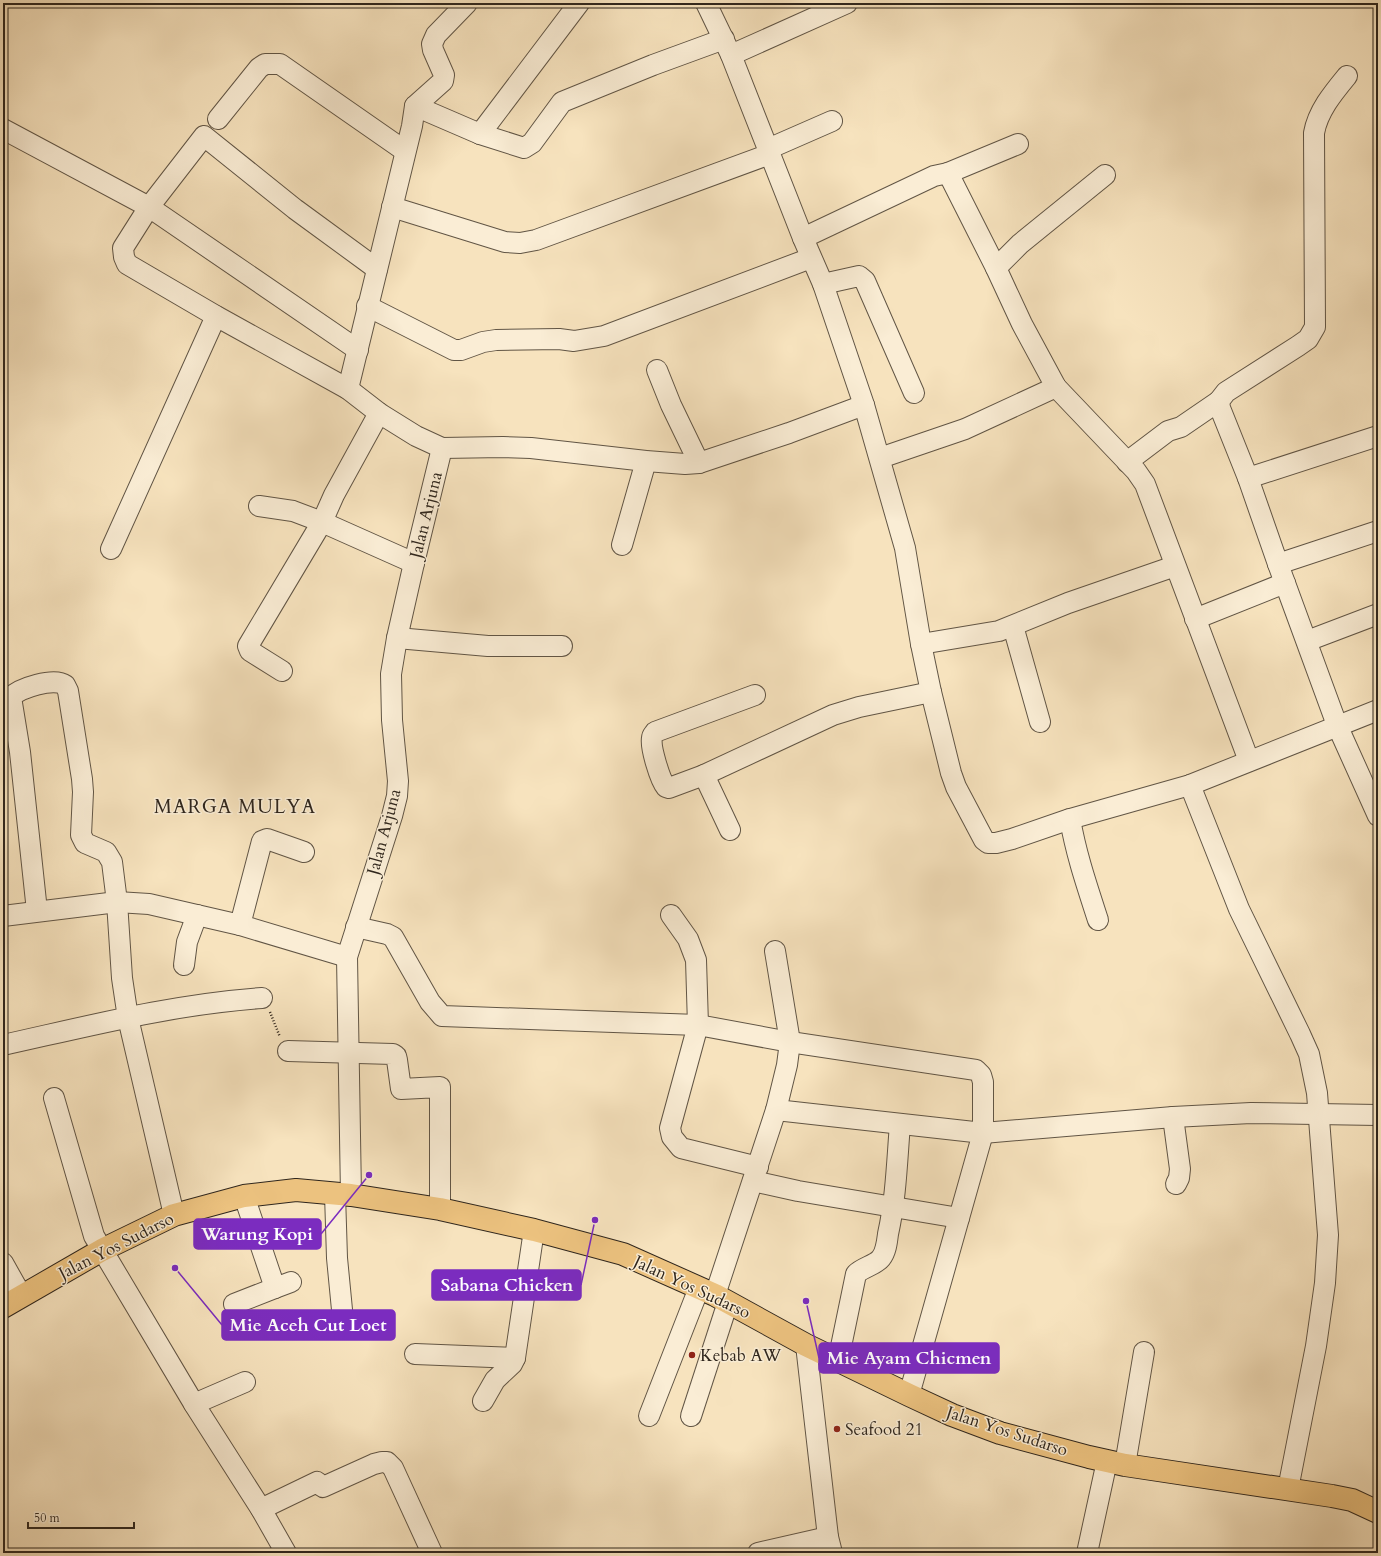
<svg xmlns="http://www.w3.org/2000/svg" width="1381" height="1556" font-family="Cardo,serif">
	<rect width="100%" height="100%" fill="#f7e3be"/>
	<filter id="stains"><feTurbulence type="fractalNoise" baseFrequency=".005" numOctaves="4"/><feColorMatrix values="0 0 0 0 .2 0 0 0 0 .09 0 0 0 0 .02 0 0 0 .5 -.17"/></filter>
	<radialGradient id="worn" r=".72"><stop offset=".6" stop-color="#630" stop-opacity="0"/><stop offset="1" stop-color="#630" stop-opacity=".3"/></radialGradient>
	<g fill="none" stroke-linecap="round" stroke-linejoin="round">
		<defs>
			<g id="minor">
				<path d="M 706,3 L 731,55 L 803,238 L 823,284 L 864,405 L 905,548 L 921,644 L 931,692 L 951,773 L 956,787 L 984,840 L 988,843 L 996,843 L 1012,839 L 1070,819 L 1190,785 L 1378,710"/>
				<path d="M 731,55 L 847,3"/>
				<path d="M 1347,76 C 1333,93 1318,111 1314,133 L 1315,327 L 1308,339 L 1298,346 L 1226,392 L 1219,401 L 1220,408 L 1248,478 L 1278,564 L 1337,725 L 1378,816"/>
				<path d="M 415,106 L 480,134 L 524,148 L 532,143 L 562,102 L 653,65 L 724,39"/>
				<path d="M 218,119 L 259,68 L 265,64 L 280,64 L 405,151"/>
				<path d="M 3,129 L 149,207 L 358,350"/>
				<path d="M 480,134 L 579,3"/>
				<path d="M 768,149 L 832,121"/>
				<path d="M 948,173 L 1018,144"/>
				<path d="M 392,207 L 505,242 L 520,243 L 536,240 L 770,154"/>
				<path d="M 803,238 L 934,176 L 948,173 L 996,268 L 1022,324 L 1056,387 L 1136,471 L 1145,484 L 1249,761"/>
				<path d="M 996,268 L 1020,244 L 1105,175"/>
				<path d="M 377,269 L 295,209 L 204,136 L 149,207 L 123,248 L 124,257 L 127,264 L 216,316 L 348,389 L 379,413 L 416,436 L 442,448 L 503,447 L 531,448 L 646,461 L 685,464 L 699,463 L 789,433 L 864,405"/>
				<path d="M 823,284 L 859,276 L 865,281 L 914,393"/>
				<path d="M 367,306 L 454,350 L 461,350 L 483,342 L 496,340 L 559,339 L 574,341 L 604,336 L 811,258"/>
				<path d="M 657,370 L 671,405 L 699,463"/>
				<path d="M 348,389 L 412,126 L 415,106 L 443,81 L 444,75 L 433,50 L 432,44 L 436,35 L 467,3"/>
				<path d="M 880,458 L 965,429 L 1056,387"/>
				<path d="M 1127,462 L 1168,431 L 1181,427 L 1219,401"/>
				<path d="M 1248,478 L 1378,436"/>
				<path d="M 259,506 L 293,511 L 322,522 L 414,563"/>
				<path d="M 622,545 L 646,461"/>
				<path d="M 111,549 L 216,316"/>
				<path d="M 1278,564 L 1378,531"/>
				<path d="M 1195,619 L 1285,583"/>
				<path d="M 1013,626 L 1040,722"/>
				<path d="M 397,638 L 488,646 L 562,646"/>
				<path d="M 1307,641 L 1378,614"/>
				<path d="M 921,644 L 999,631 L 1068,603 L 1175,566"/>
				<path d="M 282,671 L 250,651 L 248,646 L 322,522 L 334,495 L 379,413"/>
				<path d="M 755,695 L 655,732 C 654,734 652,735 652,738 C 650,747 660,780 666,787 L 669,788 L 704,775 L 833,715 L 859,707 L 931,692"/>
				<path d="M 704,775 L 730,830"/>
				<path d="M 1190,785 L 1239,909 L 1300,1034 L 1309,1054 L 1317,1093 L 1328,1235 L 1325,1283 L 1316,1346 L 1288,1489"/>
				<path d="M 1070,819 C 1076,854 1087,886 1098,920"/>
				<path d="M 37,911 L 20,752 L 11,697 C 20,688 54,677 65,685 L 68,691 L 82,779 L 83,792 L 81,835 L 85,843 L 106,852 L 112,862 L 117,902 L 122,978 L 128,1018 L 174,1215"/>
				<path d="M 671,915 L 688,939 L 696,960 L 698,1025 L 670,1128 L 672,1137 L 681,1148 L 758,1167"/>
				<path d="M 3,916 L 117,902 L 149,904 L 240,925 L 347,957"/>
				<path d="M 240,925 L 262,841 L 267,839 L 304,852"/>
				<path d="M 356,927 L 387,934 L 393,937 L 430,1002 L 442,1016 L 698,1025 L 790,1042 L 976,1070 L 981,1075 L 983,1082 L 983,1133 L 909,1395"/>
				<path d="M 184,965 L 187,942 L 197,915"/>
				<path d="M 3,1045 C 89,1026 174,1004 262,998"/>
				<path d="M 288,1051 L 393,1054 L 396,1056 L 397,1060 L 401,1089 L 440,1087 L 440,1209"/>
				<path d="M 54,1098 L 94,1236 L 194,1404 L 261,1509 L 286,1553"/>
				<path d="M 776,1110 L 983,1133 L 1173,1117 L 1251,1113 L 1378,1115"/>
				<path d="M 1173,1117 L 1180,1169 L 1179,1178 L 1176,1184"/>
				<path d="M 753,1181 L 798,1191 L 959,1218"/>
				<path d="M 335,1194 L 337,1258 L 343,1320"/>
				<path d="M 351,1195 L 347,957 L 392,816 L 397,796 L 398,781 L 392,720 L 391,674 L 397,638 L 414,563 L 442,448"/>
				<path d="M 244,1196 L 275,1288 L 291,1282"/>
				<path d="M 3,1263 L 21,1295"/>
				<path d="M 715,1295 L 776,1110 L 787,1065 L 790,1042 L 775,951"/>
				<path d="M 234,1304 L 275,1288"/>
				<path d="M 806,1345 L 828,1537 L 832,1553"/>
				<path d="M 415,1354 L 515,1358"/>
				<path d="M 838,1361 L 856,1274 C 863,1267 876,1265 881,1258 C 886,1252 887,1242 888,1234 C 896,1198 897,1161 900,1124"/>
				<path d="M 483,1401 L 495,1380 L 512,1364 L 515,1358 L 534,1230"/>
				<path d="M 194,1404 L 245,1382"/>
				<path d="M 649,1416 L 699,1288"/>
				<path d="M 691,1416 L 728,1302"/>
				<path d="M 1125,1465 L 1144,1352"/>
				<path d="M 261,1509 L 317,1482 L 323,1487 L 374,1464 L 382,1462 L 387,1462 L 393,1468 L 432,1553"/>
				<path d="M 758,1553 L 828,1537"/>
				<path d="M 1087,1553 L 1107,1461"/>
			</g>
			<path id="highway" d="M 3,1307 L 102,1250 L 174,1215 L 244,1196 L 296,1190 L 351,1195 L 440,1209 L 534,1230 L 623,1254 L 715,1295 L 806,1345 L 909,1395 L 952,1415 L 1000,1433 L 1089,1457 L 1125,1465 L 1332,1496 L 1352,1500 L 1378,1512"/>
		</defs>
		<use href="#minor" stroke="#615545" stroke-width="22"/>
		<use href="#highway" stroke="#2f261d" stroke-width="24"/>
		<path stroke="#2f261d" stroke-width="2.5" stroke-dasharray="1 2" stroke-linecap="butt" d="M 270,1012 L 280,1037"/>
		<use href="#minor" stroke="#faedd5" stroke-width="20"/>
		<use href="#highway" stroke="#ecc27f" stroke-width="22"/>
	</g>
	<g fill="#8f2418" stroke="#faedd5" stroke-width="1.5">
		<circle cx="692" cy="1355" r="4"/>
		<circle cx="837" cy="1429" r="4"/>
	</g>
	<g text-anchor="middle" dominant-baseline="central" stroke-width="3" stroke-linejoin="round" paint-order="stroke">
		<g font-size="17" fill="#2f261d" stroke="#faedd5">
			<text transform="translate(426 515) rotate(-76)">Jalan Arjuna</text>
			<text transform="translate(384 832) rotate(-75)">Jalan Arjuna</text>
			<text transform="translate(116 1246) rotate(-27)">Jalan Yos Sudarso</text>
			<text transform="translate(692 1287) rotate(25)">Jalan Yos Sudarso</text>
			<text transform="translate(1007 1431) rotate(18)">Jalan Yos Sudarso</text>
		</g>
		<g font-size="17" fill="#2f261d" stroke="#faedd5" text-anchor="start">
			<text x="700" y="1355">Kebab AW</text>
			<text x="845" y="1429">Seafood 21</text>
		</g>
		<g font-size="19" letter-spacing="1" fill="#2f261d" stroke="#faedd5">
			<text x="235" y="807">MARGA MULYA</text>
		</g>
	</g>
	<path fill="none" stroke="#7b2cbf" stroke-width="1.5" d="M369 1175L321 1234M595 1220L581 1285M175 1268L222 1325M806 1301L819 1358"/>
	<g fill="#7b2cbf" stroke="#faedd5" stroke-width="1.5">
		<circle cx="369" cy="1175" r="4"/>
		<circle cx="595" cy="1220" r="4"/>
		<circle cx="175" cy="1268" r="4"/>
		<circle cx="806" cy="1301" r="4"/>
	</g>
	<g fill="#7b2cbf" stroke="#7b2cbf" stroke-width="1.5">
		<rect x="194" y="1219" width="127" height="30" rx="4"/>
		<rect x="432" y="1270" width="149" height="30" rx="4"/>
		<rect x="222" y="1310" width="173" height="30" rx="4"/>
		<rect x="819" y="1343" width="180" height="30" rx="4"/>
	</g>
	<g font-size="18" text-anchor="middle" font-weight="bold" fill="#fff">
		<text x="257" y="1240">Warung Kopi</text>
		<text x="507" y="1291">Sabana Chicken</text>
		<text x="308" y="1331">Mie Aceh Cut Loet</text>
		<text x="909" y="1364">Mie Ayam Chicmen</text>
	</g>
	<rect width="1381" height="1556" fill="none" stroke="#f7e3be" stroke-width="16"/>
	<rect x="4" y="4" width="1373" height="1548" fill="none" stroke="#2f261d" stroke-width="2"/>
	<rect x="8" y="8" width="1365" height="1540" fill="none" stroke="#2f261d"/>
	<path d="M28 1522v6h106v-6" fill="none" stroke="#2f261d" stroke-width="2"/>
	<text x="34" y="1522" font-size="12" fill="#2f261d" stroke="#faedd5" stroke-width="3" paint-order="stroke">50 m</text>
	<rect width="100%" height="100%" filter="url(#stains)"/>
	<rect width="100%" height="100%" fill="url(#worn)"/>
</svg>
